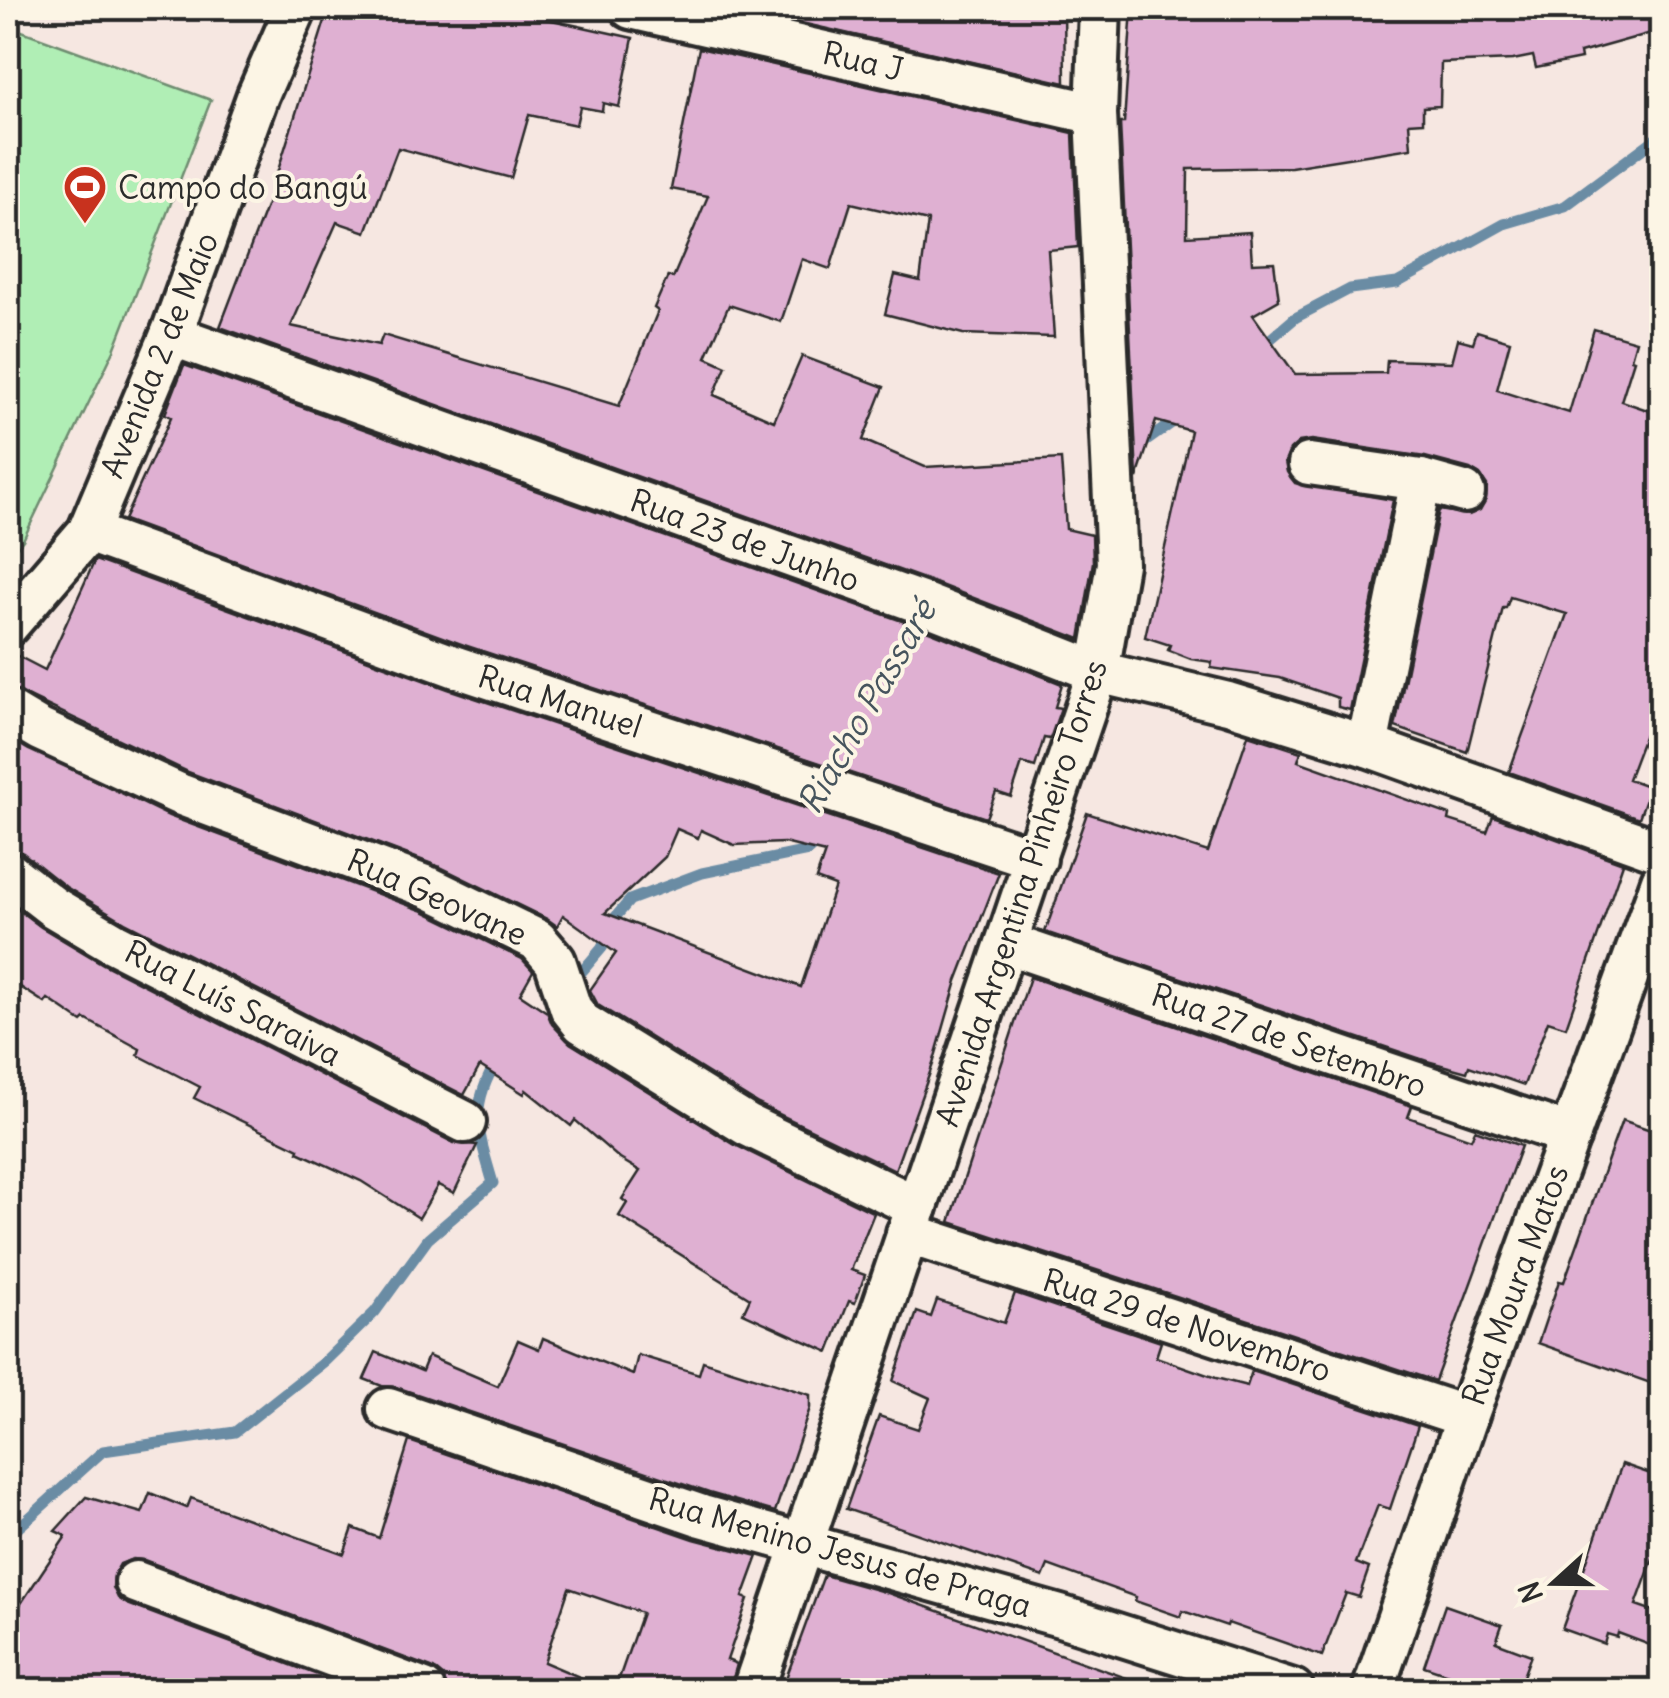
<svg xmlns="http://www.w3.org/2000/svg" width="1669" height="1698" font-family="Delius,sans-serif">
	<rect width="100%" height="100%" fill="#f6e7e1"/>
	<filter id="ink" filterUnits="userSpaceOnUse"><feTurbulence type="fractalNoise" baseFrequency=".01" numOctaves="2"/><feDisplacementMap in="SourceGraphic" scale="20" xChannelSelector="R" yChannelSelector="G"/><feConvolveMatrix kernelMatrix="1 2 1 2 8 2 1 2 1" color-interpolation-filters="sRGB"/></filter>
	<g filter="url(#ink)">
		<path fill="#b0eeb5" stroke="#6e8c70" stroke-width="2.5" d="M 8,26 L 211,100 L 114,350 L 23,540 L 8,558 Z"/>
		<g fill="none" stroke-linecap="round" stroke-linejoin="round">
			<g stroke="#6b8ca4" stroke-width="11">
				<path d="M 1261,347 L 1295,318 L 1350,289 L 1397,283 L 1504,224 L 1565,206 L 1662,134"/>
				<path d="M 1138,447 L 1183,415"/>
				<path d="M 573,982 L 602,948 L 612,921 L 630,900 L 702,873 L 808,851 L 820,840 L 863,763"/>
				<path d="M 8,1537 L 103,1451 L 235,1432 L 325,1361 L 375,1312 L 428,1239 L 493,1183 C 478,1131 468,1108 498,1059"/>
			</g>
		</g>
		<g fill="#dfb0d2" stroke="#2b2b2b" stroke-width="2.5" fill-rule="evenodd">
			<path d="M 329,8 L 523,8 L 548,14 L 547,19 L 633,38 L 619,107 L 603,103 L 602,111 L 580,107 L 576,125 L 529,115 L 511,178 L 398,148 L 366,232 L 337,222 L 291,326 L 379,345 L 383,335 L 619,406 L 658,311 L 654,308 L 668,276 L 673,278 L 708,196 L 671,189 L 699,48 L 1073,133 L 1078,247 L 1048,250 L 1054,337 L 963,334 L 885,314 L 895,275 L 920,281 L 928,221 L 851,203 L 830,269 L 802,259 L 781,322 L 729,305 L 706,357 L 726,366 L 714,395 L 774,421 L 802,356 L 884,387 L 863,440 L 925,467 L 1061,459 L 1066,529 L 1092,535 L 1093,562 L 1080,639 L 935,583 L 220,327 L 269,199 Z"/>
			<path d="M 736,8 L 1064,8 L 1065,83 Z"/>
			<path d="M 1132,8 L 1662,8 L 1662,30 L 1580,53 L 1581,59 L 1536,68 L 1533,56 L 1513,60 L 1441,63 L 1440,106 L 1423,107 L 1423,122 L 1409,123 L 1411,148 L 1291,167 L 1188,169 L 1187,236 L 1250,232 L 1252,263 L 1274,262 L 1279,300 L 1253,315 L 1295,374 L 1386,373 L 1387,360 L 1452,362 L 1458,339 L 1473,343 L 1477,331 L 1510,341 L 1497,390 L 1569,413 L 1594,329 L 1636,341 L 1631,359 L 1634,360 L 1621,401 L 1662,415 L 1662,689 L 1628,779 L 1650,787 L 1639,818 L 1509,772 L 1567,614 L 1510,597 L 1506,608 L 1503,608 L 1467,752 L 1395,727 L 1439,510 L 1469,515 L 1480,510 L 1486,499 L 1487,485 L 1480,475 L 1470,469 L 1425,457 L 1312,440 L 1299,442 L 1290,450 L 1285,462 L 1287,472 L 1295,483 L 1393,500 L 1350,710 L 1338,707 L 1338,698 L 1280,678 L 1211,668 L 1212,662 L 1191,659 L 1168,650 L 1170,645 L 1145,637 L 1191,431 L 1156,421 L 1137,478 L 1120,123 L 1124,123 Z"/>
			<path d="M 184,365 L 919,627 L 1062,684 L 1055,707 L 1061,708 L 1050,739 L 1044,738 L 1035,767 L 1022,763 L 1011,797 L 996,792 L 986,818 L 464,645 L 124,520 L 171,417 L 165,414 Z"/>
			<path d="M 95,560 L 448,689 L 999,873 L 957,981 L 933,1064 L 895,1170 L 758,1104 L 598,1005 L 590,990 L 616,953 L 563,915 L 557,926 L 547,919 L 440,867 L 188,772 L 8,687 L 8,651 L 45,670 ZM 677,829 L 698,838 L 701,830 L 734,845 L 784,843 L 825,853 L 816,879 L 835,886 L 801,987 L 605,913 L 665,857 Z"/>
			<path d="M 1248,735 L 1301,752 L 1298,761 L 1450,815 L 1449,820 L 1487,832 L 1493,816 L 1623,863 L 1566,1027 L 1548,1021 L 1524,1085 L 1469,1066 L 1467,1072 L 1427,1061 L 1045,932 L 1087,813 L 1208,852 Z"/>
			<path d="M 8,738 L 169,816 L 421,910 L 522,959 L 533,971 L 520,994 L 547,1012 L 552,1024 L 570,1043 L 735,1145 L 874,1213 L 851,1270 L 865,1275 L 855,1303 L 849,1301 L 829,1352 L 743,1313 L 750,1298 L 619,1216 L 627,1203 L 622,1199 L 640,1171 L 620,1159 L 575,1120 L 571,1126 L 526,1090 L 524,1094 L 480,1066 L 464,1095 L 125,922 L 66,887 L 23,853 L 8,849 Z"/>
			<path d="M 8,902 L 41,927 L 103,964 L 454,1143 L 477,1145 L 454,1193 L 438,1185 L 419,1218 L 361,1181 L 298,1152 L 299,1149 L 194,1098 L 200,1087 L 138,1055 L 140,1049 L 85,1019 L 82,1022 L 48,999 L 45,1003 L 8,979 Z"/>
			<path d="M 1030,977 L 1412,1106 L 1408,1117 L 1471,1139 L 1475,1130 L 1521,1146 L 1435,1381 L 950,1222 Z"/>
			<path d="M 1622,1120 L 1662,1134 L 1662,1357 L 1653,1384 L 1538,1343 L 1559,1281 L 1564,1282 Z"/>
			<path d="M 1015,1293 L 1161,1342 L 1156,1357 L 1216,1378 L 1247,1386 L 1252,1371 L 1418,1426 L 1390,1509 L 1378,1505 L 1356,1563 L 1369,1568 L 1359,1597 L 1346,1593 L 1322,1656 L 1228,1623 L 1227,1626 L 1183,1611 L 1181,1617 L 1135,1601 L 1136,1597 L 1048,1565 L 1043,1577 L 846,1509 L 879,1416 L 918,1429 L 930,1398 L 893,1381 L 917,1312 L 931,1317 L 937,1300 L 1004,1323 Z"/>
			<path d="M 543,1338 L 633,1375 L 638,1355 L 699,1374 L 703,1361 L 810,1395 L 810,1408 L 775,1512 L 709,1493 L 396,1387 L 382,1386 L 364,1379 L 376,1352 L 422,1371 L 428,1356 L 498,1386 L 518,1340 L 539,1349 Z"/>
			<path d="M 409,1441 L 694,1539 L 758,1556 L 743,1597 L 748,1599 L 727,1660 L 737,1664 L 730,1690 L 615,1690 L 642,1613 L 569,1588 L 544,1662 L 610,1690 L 447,1690 L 443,1676 L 432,1668 L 144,1560 L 133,1559 L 120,1564 L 114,1575 L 113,1587 L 118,1598 L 127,1604 L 358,1690 L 8,1690 L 8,1623 L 66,1536 L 55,1531 L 86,1497 L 142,1513 L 150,1493 L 187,1508 L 191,1498 L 344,1554 L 353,1528 L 379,1538 Z"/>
			<path d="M 1622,1464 L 1662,1478 L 1662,1534 L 1636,1605 L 1662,1614 L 1662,1630 L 1655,1647 L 1618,1633 L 1617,1637 L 1607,1634 L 1604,1644 L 1562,1629 Z"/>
			<path d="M 824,1575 L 888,1593 L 1149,1686 L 1148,1690 L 778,1690 L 782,1680 L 785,1681 Z"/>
			<path d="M 1445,1605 L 1502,1625 L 1496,1642 L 1531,1655 L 1518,1690 L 1496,1690 L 1424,1666 Z"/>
		</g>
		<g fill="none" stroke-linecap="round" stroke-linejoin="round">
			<defs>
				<g id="minor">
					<path d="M 631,8 L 1096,114"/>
					<path d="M 171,335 L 927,605 L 1098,672 L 1228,703 L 1367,746 L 1662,852"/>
					<path d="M 1309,464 L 1421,480 L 1464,492"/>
					<path d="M 88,532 L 456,667 L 1036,859"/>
					<path d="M 8,625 L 88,532 L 171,335 L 258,95 L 296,8"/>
					<path d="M 8,711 L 40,730 L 179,794 L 430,888 L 537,940 L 555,961 L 571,1009 L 582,1023 L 747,1125 L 917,1207"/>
					<path d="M 1367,746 L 1421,480"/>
					<path d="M 8,872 L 53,907 L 114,943 L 465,1122"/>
					<path d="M 1008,944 L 1570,1135"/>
					<path d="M 907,1233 L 1467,1417"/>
					<path d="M 388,1409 L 702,1516 L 1060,1616 L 1293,1690"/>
					<path d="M 136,1582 L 424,1690"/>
					<path d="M 753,1690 L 1098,672 L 1117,564 L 1096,114 L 1100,8"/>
					<path d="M 1373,1690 L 1467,1417 L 1662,881"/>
				</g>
			</defs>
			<use href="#minor" stroke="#2b2b2b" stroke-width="48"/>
			<use href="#minor" stroke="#fcf5e5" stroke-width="40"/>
		</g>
	</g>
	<defs>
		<symbol id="stadium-pin" viewBox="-11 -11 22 30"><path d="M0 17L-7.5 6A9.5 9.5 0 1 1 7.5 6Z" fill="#c8321e" stroke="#fcf5e5"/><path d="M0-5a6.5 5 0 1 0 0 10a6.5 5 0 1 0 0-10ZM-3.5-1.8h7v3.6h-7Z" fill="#fff"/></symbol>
	</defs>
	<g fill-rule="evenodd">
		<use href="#stadium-pin" x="60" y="162" width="50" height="68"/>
	</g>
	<g text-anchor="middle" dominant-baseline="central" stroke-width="8" stroke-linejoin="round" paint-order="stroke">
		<g font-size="32" fill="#2b2b2b" stroke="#fcf5e5">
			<text transform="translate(863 61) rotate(13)">Rua J</text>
			<text transform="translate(159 355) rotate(-68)">Avenida 2 de Maio</text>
			<text transform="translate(745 540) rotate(20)">Rua 23 de Junho</text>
			<text transform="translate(560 701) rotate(18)">Rua Manuel</text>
			<text transform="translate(1021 893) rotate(-72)">Avenida Argentina Pinheiro Torres</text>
			<text transform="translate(437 897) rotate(24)">Rua Geovane</text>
			<text transform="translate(233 1003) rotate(27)">Rua Luís Saraiva</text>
			<text transform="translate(1289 1040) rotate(19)">Rua 27 de Setembro</text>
			<text transform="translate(1515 1285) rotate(-70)">Rua Moura Matos</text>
			<text transform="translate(1187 1325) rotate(18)">Rua 29 de Novembro</text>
			<text transform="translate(840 1552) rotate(16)">Rua Menino Jesus de Praga</text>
		</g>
		<g font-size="32" fill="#2b2b2b" stroke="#fcf5e5" text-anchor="start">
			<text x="118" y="187">Campo do Bangú</text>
		</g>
		<g font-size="35" font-style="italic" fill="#46545d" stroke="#fcf5e5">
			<text transform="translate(866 706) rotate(-60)">Riacho Passaré</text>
		</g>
	</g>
	<rect width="1669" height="1698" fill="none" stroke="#fcf5e5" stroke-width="40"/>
	<rect x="20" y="20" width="1629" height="1658" fill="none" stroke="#2b2b2b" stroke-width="4" filter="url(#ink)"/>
	<g transform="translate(1554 1583) rotate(249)" stroke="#fcf5e5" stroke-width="8" paint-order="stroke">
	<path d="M0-8L18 38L0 25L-18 38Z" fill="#2b2b2b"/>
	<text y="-15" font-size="28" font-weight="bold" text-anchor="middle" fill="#2b2b2b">N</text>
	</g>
</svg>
